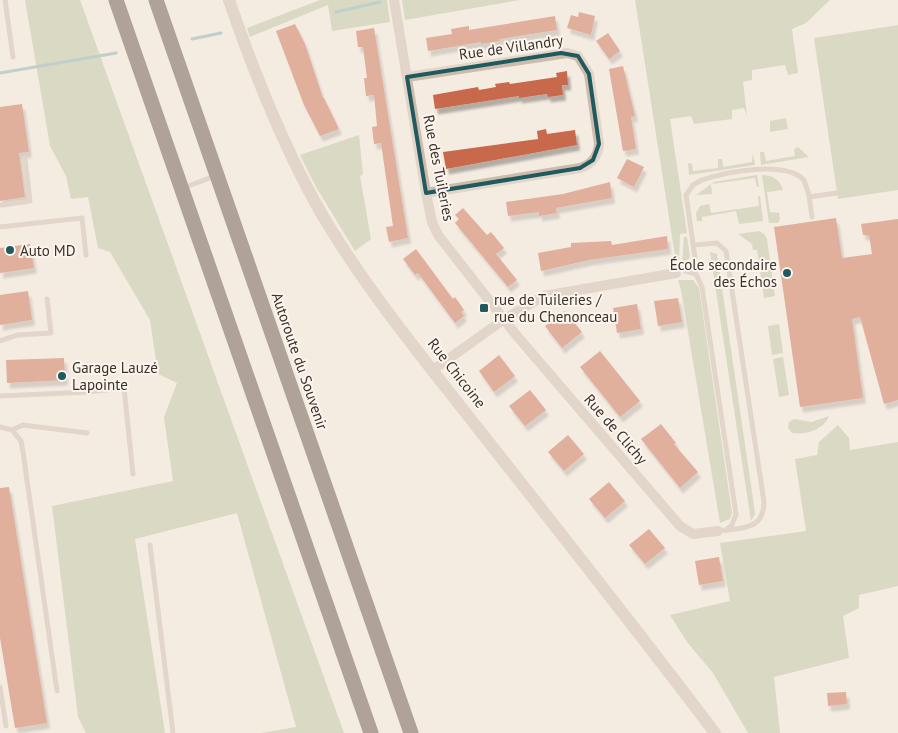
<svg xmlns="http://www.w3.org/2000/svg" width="898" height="733" font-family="'PT Sans',sans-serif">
	<defs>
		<filter id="shadow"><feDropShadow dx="3" dy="5.5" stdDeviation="1" flood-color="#0004"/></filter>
	</defs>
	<rect width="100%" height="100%" fill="#f4ebe1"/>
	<g fill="#b8c4a0">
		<path d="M 25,0 L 80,0 L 344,733 L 261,733 L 296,727 L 237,513 L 135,539 L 165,733 L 86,733 L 78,717 L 52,506 L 173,481 L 164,417 L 177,383 L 158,374 L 150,320 L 110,252 L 98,248 L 88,197 L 71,199 L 66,176 L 50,146 Z"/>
		<path d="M 320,0 L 387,0 L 390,22 L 332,31 L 328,5 L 250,37 L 247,28 Z"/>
		<path d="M 402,0 L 520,0 L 405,20 Z"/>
		<path d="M 635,0 L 830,0 L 806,23 L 792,29 L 798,73 L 788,75 L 785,65 L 752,70 L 752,80 L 743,82 L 747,116 L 744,108 L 732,110 L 732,119 L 694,124 L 691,116 L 670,119 L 687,233 L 680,234 L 679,262 L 676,262 Z"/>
		<path d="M 898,25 L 898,190 L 838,199 L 814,38 Z"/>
		<path d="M 786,118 L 788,129 L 770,132 L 770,121 Z"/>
		<path d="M 359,135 L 363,174 L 360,176 L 371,239 L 355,251 L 316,187 L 300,155 Z"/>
		<path d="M 798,147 L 809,157 L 761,165 L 760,152 L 764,152 L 766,161 L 795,156 L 794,149 Z"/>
		<path d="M 753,153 L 755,165 L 689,175 L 688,163 L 692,164 L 693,171 L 718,168 L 718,159 L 722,159 L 723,167 L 752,162 Z"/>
		<path d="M 757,175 L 759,187 L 757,187 L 755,178 L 711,184 L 712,194 L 696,195 L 714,182 Z"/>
		<path d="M 762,175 C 773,175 780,180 783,190 L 767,192 L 770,212 L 779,213 L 780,220 L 778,223 L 769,223 Z"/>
		<path d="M 758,196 L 760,196 L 763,221 L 739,224 L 736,211 L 702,217 L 702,221 L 697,221 L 696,213 L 700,206 L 709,204 L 711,213 L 759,206 Z"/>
		<path d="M 759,231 L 764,234 L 767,239 L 775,296 L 764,298 L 757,250 L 753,250 L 752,244 L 738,234 Z"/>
		<path d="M 684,237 L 687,237 L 690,256 L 687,263 L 682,265 Z"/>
		<path d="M 710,252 L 717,254 L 754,506 L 755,514 L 751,521 Z"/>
		<path d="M 678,280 L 693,280 L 699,288 L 732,513 L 730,519 L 720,523 L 681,290 Z"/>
		<path d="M 779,324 L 783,353 L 772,355 L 768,326 Z"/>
		<path d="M 783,357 L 789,395 L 779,397 L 773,359 Z"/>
		<path d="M 829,416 C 824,430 805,435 792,433 L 788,428 L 789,422 L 794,419 L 812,422 Z"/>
		<path d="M 838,425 L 849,438 L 850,450 L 898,442 L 898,586 L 859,595 L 859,608 L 843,616 L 849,658 L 774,677 L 780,733 L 748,733 L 713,673 L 687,642 L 670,615 L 730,601 L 720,543 L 806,531 L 795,459 L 817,455 L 819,442 Z"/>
	</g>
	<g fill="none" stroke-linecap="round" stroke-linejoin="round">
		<g stroke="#7fb0b2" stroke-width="3">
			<path d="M 336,12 L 380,2"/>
			<path d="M 192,39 L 221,33"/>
			<path d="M 0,73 L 116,53"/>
		</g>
	</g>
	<g fill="#c8694b" filter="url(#shadow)">
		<path d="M 579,12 L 595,16 L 591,35 L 567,28 L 571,15 L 578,17 Z"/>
		<path d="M 555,16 L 557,30 L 499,39 L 499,41 L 481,44 L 481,42 L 428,51 L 426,38 L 452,34 L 451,29 L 469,26 L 469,30 Z"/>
		<path d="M 295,24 L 305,44 L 323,98 L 324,98 L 339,129 L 320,136 L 304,105 L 276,31 Z"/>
		<path d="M 374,28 L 408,238 L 389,242 L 386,227 L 393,226 L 381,143 L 374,144 L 372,127 L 377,126 L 374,95 L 366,96 L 364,78 L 367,78 L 363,47 L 358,47 L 356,31 Z"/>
		<path d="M 608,33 L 620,51 L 609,59 L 596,41 Z"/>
		<path d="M 623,66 L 635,116 L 631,117 L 636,149 L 623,151 L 609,69 Z"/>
		<path d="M 567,71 L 568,85 L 562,85 L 563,95 L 548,97 L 547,94 L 519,98 L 519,96 L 435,109 L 433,95 L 478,87 L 479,90 L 496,87 L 495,84 L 509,82 L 510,84 L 557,77 L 556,73 Z"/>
		<path d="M 22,104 L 29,152 L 19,153 L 25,197 L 0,201 L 0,107 Z"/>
		<path d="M 546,129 L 547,134 L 575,130 L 577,145 L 446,169 L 443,152 L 538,139 L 537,131 Z"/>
		<path d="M 627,159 L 644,167 L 634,187 L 617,178 Z"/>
		<path d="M 610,182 L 612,198 L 556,208 L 557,213 L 539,216 L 539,212 L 508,216 L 506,202 L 563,194 Z"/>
		<path d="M 463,208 L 487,235 L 491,232 L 504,248 L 496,254 L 517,280 L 508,287 L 455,223 L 459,219 L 455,215 Z"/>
		<path d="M 836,218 L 842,258 L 872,254 L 869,235 L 863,235 L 861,224 L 898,219 L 898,400 L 884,404 L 860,317 L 852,319 L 863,398 L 800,407 L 774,227 Z"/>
		<path d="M 667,236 L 668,249 L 589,260 L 541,271 L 538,253 L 571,247 L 571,243 L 611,241 L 612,245 Z"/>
		<path d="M 30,244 L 34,268 L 0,273 L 0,248 Z"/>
		<path d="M 416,249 L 453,299 L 455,297 L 464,310 L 461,312 L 464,316 L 455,323 L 418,273 L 415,275 L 403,259 Z"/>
		<path d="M 28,291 L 32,320 L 0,325 L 0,295 Z"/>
		<path d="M 678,298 L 682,322 L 658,326 L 654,301 Z"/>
		<path d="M 637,304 L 641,329 L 617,333 L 613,308 Z"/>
		<path d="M 565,311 L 582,332 L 562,348 L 545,326 Z"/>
		<path d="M 600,351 L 640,401 L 620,417 L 580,367 Z"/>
		<path d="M 499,355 L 515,376 L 494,392 L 479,371 Z"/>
		<path d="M 64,358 L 65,380 L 7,383 L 6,360 Z"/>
		<path d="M 530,390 L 546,410 L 525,426 L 509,406 Z"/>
		<path d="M 661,424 L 676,443 L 674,444 L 698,472 L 680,488 L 641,439 Z"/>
		<path d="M 568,435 L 584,454 L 564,471 L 548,452 Z"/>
		<path d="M 609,482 L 625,501 L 605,518 L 589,499 Z"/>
		<path d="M 9,487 L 47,723 L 15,728 L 0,638 L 0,488 Z"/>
		<path d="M 649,529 L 665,548 L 645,564 L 629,545 Z"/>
		<path d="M 719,557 L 723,581 L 699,585 L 695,561 Z"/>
		<path d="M 846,692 L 847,704 L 828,706 L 827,693 Z"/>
	</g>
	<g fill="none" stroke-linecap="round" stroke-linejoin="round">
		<g stroke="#cdbbac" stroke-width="5">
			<path d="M 5,0 L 13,57"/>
			<path d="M 183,188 L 215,176"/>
			<path d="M 809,197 L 837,193"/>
			<path d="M 0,205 L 30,201 L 25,158"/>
			<path d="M 0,227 L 82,218 L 86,255"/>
			<path d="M 694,245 L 717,243 L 726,251 L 764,502 C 764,531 740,528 718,531"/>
			<path d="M 685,271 L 696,274 L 702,287 L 736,514 L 732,525 L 726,530"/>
			<path d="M 687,271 L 693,266 L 695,258 L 686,195 L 693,185 L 702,180 C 726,172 785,160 804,180 L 809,195 L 812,217"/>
			<path d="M 0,341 L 17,335 L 51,333 L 47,299"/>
			<path d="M 0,396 L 88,392 L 124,388 L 133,474"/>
			<path d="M 0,427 L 12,430 L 23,425 L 87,433"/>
			<path d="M 12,430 L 21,441 L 23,452 L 57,691"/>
			<path d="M 150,545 L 173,733"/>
			<path d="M 0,687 L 6,726"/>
		</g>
		<g stroke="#cdbbac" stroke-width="10">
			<path d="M 394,0 L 426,193 L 432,222 L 438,235 L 517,336 L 680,526 L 693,534 L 718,531"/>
			<path d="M 407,77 L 567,53 L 578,56 L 589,74 L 599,144 C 598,156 591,165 580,168 L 426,193"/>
			<path d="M 433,370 L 503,320 L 544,296 L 676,273"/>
		</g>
		<path stroke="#cdbbac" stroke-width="12" d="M 229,0 C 253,70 280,139 316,204 C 362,285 423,358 480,431 C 559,531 638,631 715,733"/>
		<g stroke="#5c4a42" stroke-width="15">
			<path d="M 116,0 L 371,733"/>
			<path d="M 156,0 L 411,733"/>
		</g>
	</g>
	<path d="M0 0H898V733H0ZM 561,53 L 578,56 L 589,74 L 599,144 L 593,160 L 580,168 L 426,193 L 407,77 Z" fill="#f4ebe1" fill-opacity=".55" fill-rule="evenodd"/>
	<path fill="none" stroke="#1f5a5e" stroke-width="4" stroke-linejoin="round" d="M 561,53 L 578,56 L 589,74 L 599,144 L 593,160 L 580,168 L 426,193 L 407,77 Z"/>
	<g fill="#1f5a5e" stroke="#fbf5ee" stroke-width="2">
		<circle cx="10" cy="250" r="5"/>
		<circle cx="787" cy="273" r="5"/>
		<rect x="479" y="303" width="10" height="10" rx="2.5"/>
		<circle cx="62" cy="376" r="5"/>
	</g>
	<g text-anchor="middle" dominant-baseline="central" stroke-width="4" stroke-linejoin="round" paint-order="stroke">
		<g font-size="15" fill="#3b302b" stroke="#fbf5ee">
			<text transform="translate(511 47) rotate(-8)">Rue de Villandry</text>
			<text transform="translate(439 168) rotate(79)">Rue des Tuileries</text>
			<text transform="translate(300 361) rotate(71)">Autoroute du Souvenir</text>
			<text transform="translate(457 373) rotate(52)">Rue Chicoine</text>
			<text transform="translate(616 429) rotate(49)">Rue de Clichy</text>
		</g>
		<g font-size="15" fill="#3b302b" stroke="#fbf5ee" text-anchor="start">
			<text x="20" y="250">Auto MD</text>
			<text x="777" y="264" text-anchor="end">École secondaire<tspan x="777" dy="17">des Échos</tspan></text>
			<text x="494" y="299">rue de Tuileries /<tspan x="494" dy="17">rue du Chenonceau</tspan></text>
			<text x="72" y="367">Garage Lauzé<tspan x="72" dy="17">Lapointe</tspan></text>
		</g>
	</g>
</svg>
